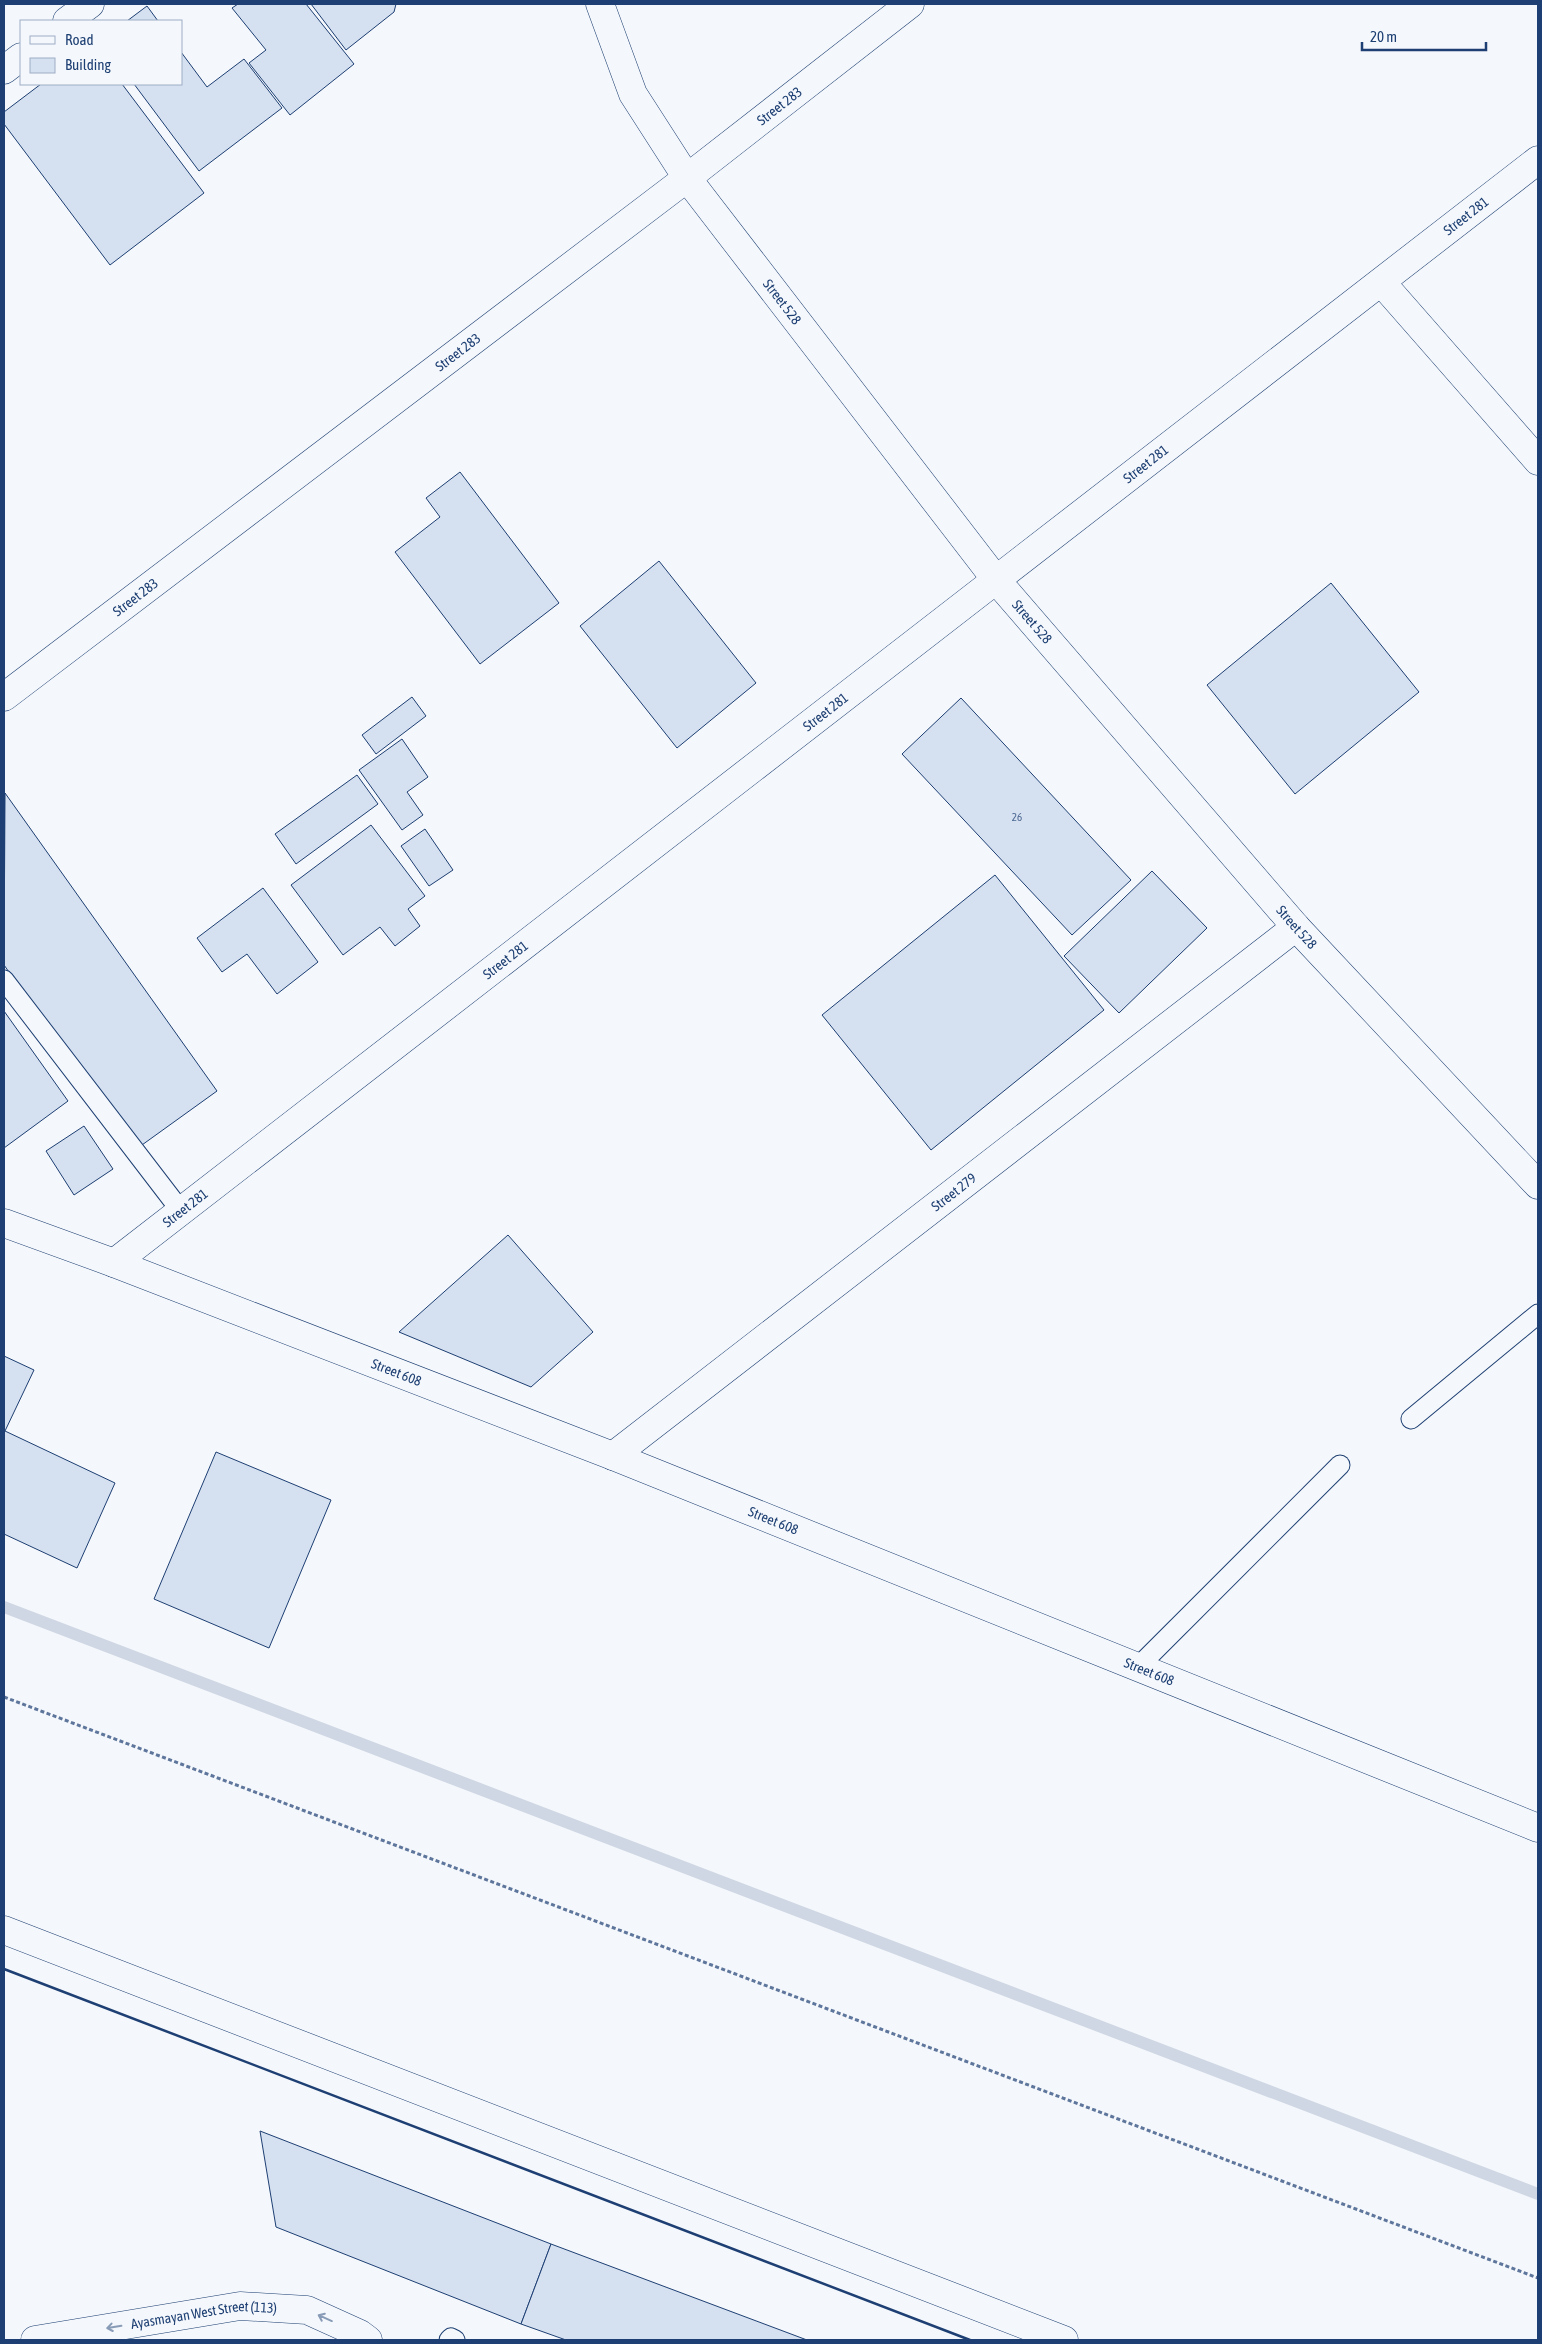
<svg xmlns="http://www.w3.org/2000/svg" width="1542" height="2344" font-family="'Asap Condensed',sans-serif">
	<rect width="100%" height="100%" fill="#f4f7fb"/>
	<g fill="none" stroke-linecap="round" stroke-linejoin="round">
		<path stroke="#cfd7e4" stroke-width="12" d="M 4,1607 L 1538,2194"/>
	</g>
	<g fill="#d5e0f0" stroke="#1d3f73">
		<path d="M 238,4 L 306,4 L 354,64 L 290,115 L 249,63 L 266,50 L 232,8 Z"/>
		<path d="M 311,4 L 396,4 L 394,12 L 346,50 Z"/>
		<path d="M 147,6 L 158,21 L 127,21 Z"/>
		<path d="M 181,52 L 207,87 L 244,59 L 282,108 L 199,171 L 134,84 L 181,84 Z"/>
		<path d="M 41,84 L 122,84 L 204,193 L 110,265 L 4,124 L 4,112 Z"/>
		<path d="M 460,472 L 559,603 L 480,664 L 395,552 L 440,517 L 426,498 Z"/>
		<path d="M 659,561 L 756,683 L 677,748 L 580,626 Z"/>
		<path d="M 1331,583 L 1419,692 L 1295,794 L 1207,685 Z"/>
		<path d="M 412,697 L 426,716 L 376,754 L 362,735 Z"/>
		<path d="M 961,698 L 1131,880 L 1072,935 L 902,754 Z"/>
		<path d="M 402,739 L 428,777 L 407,792 L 423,815 L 402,830 L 359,770 Z"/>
		<path d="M 357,775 L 378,804 L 296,864 L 275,834 Z"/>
		<path d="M 5,793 L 217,1091 L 135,1150 L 4,965 Z"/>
		<path d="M 371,825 L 425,896 L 408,909 L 420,926 L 395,946 L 380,927 L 343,955 L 291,885 Z"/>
		<path d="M 425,829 L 453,870 L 429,886 L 401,846 Z"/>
		<path d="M 1152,871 L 1207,928 L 1119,1013 L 1064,956 Z"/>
		<path d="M 995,875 L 1104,1010 L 931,1150 L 822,1015 Z"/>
		<path d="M 263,888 L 318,962 L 277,994 L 247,954 L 222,972 L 197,938 Z"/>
		<path d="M 4,1011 L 68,1101 L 4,1148 Z"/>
		<path d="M 84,1126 L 113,1169 L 74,1195 L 46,1151 Z"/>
		<path d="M 508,1235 L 593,1332 L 531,1387 L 399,1332 Z"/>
		<path d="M 4,1356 L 34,1370 L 5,1431 L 115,1483 L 77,1568 L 4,1534 Z"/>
		<path d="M 216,1452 L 331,1500 L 269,1648 L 154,1599 Z"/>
		<path d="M 260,2131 L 551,2244 L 521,2324 L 276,2227 Z"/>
		<path d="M 551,2244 L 807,2340 L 566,2340 L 521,2324 Z"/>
	</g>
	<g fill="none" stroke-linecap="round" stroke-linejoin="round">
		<defs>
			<g id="lane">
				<path d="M 4,980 L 181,1211"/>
				<path d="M 1411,1419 L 1538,1314"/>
				<path d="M 1138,1667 L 1340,1465"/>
				<path d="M 449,2340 L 451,2338 L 455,2340"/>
			</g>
			<g id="street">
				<path id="s1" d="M 600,4 L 633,94 L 687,178 L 997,581 L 1296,927 L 1538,1185"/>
				<path d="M 67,21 L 90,4"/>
				<path d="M 4,70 L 21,57"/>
				<path d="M 1382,283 L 1538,461"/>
				<path id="s2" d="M 114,1263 L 1538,160"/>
				<path id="s3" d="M 613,1456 L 1296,927"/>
				<path d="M 4,1930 L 1064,2340"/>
				<path id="s4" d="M 35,2340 L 240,2306 L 307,2310 L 360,2334 L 368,2340"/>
			</g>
			<g id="secondary">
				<path id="s5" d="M 4,697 L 687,178 L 910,4"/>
				<path id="s6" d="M 4,1223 L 114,1263 L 613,1456 L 1538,1828"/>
			</g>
		</defs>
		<use href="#lane" stroke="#1d3f73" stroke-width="21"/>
		<use href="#street" stroke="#1d3f73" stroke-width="29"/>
		<use href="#secondary" stroke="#1d3f73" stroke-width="29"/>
		<path stroke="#5e769c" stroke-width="3" stroke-dasharray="4 2.5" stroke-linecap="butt" d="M 4,1697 L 1538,2278"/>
		<use href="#lane" stroke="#f4f7fb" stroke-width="19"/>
		<use href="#street" stroke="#f4f7fb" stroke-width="28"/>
		<use href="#secondary" stroke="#f4f7fb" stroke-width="28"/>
		<path stroke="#1d3f73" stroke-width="2.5" d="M 4,1969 L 970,2340"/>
	</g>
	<defs><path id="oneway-shaft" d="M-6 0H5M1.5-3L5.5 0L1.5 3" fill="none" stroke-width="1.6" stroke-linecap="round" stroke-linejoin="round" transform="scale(1.25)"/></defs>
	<g stroke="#889bb7">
		<use href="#oneway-shaft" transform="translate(325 2318) rotate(-156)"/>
		<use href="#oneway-shaft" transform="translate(114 2327) rotate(171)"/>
	</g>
	<g text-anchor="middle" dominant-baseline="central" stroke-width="4" stroke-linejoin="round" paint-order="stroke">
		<g font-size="11" fill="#4b6792">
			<text x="1017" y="817">26</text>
		</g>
		<g font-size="14" fill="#1d3f73" stroke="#f4f7fb">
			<text stroke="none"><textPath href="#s5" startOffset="975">Street 283</textPath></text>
			<text stroke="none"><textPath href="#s2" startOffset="1710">Street 281</textPath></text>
			<text stroke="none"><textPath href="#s1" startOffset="352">Street 528</textPath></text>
			<text stroke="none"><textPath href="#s5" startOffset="570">Street 283</textPath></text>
			<text stroke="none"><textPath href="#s2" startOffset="1305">Street 281</textPath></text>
			<text stroke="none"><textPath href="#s5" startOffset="165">Street 283</textPath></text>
			<text stroke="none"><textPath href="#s1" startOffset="758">Street 528</textPath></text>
			<text stroke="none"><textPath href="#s2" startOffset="900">Street 281</textPath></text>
			<text stroke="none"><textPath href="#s1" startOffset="1162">Street 528</textPath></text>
			<text stroke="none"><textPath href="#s2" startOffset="495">Street 281</textPath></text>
			<text stroke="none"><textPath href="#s3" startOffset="431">Street 279</textPath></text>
			<text stroke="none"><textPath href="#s2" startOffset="90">Street 281</textPath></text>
			<text stroke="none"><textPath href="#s6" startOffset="420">Street 608</textPath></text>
			<text stroke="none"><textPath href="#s6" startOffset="825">Street 608</textPath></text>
			<text stroke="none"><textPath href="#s6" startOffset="1230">Street 608</textPath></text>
			<text stroke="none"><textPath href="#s4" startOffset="171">Ayasmayan West Street (113)</textPath></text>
		</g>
	</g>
	<rect width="1542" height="2344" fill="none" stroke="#1d3f73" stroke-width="10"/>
	<rect x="20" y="20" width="162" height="65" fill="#f4f7fb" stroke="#9eadc5"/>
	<rect x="30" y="36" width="25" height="8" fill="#f4f7fb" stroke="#9eadc5"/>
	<text x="65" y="45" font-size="15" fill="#1d3f73">Road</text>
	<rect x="30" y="58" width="25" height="15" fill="#d5e0f0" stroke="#9eadc5"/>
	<text x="65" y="70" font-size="15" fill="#1d3f73">Building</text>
	<path d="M1362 42v8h124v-8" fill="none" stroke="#1d3f73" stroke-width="2.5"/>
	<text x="1370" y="42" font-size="15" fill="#1d3f73" stroke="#f4f7fb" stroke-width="4" paint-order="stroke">20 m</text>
</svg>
